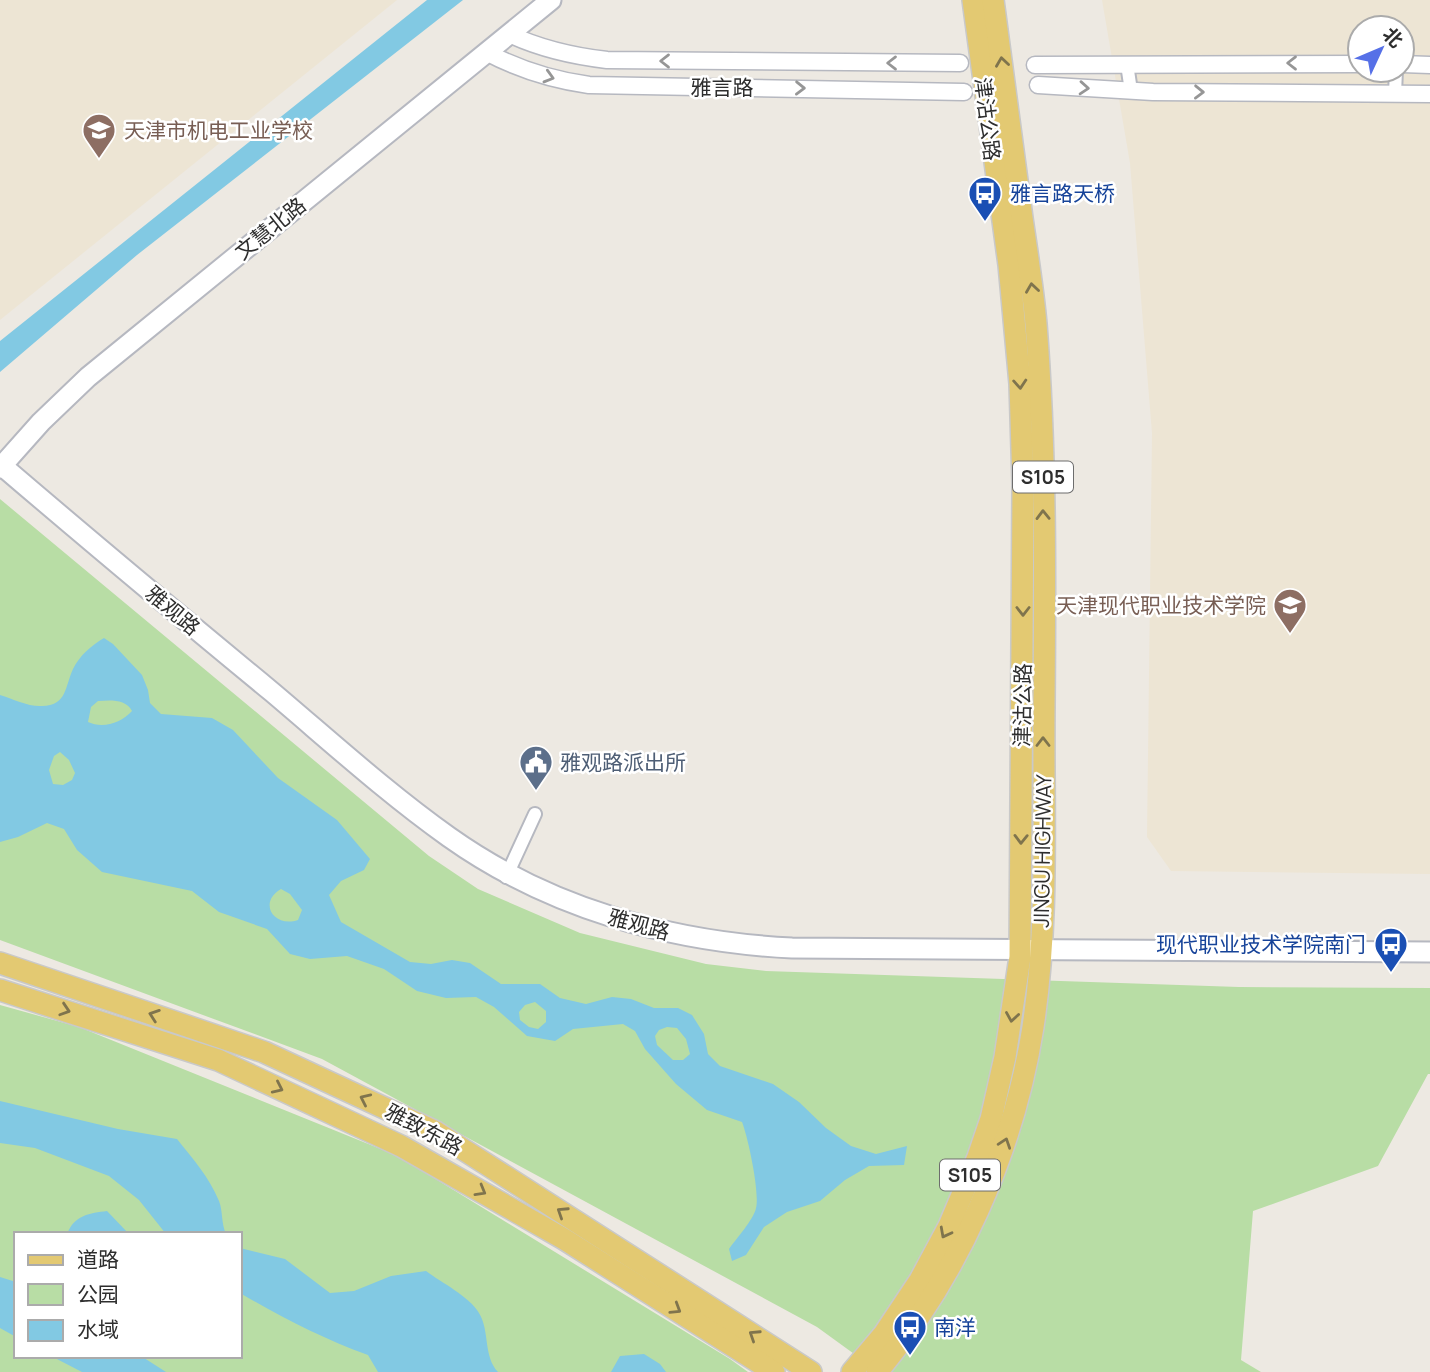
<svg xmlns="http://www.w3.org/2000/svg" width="1430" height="1372" font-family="Manrope,'Noto Sans SC',sans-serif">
	<rect width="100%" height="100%" fill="#ede9e2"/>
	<g fill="#ede5d4" fill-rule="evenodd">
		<path d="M 0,0 L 397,0 L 0,320 Z"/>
		<path d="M 1102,0 L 1430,0 L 1430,874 L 1171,871 L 1147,837 L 1152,433 L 1130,163 ZM 1360,28 L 1402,28 L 1402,70 L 1360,70 Z"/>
	</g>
	<g fill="#b8dda5" fill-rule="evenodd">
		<path d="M 0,499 L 429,856 L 478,889 L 580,933 L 706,964 L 766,971 L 1239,987 L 1430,988 L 1430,1074 L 1428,1074 L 1378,1166 L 1253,1211 L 1241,1360 L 1261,1372 L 879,1372 L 817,1327 L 322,1059 L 0,940 Z"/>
		<path d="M 0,1005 L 79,1027 L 398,1156 L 730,1359 L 748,1372 L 0,1372 ZM 16,1234 L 240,1234 L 240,1356 L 16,1356 Z"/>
	</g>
	<g fill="#82c9e3" fill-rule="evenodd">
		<path d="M 427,0 L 463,0 L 137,255 L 0,372 L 0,341 Z"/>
		<path d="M 104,638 L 113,644 L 142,675 L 148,690 L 150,703 L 161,714 L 212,718 L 233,730 L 278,778 L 337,820 L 370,859 L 364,870 L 341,881 L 329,895 L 341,922 L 410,962 L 431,964 L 452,960 L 470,963 L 501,984 L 540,984 L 560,998 L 586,1004 L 612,997 L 631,999 L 654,1008 L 678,1008 L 692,1015 L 704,1034 L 708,1054 L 720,1066 L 773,1084 L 799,1102 L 826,1128 L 851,1146 L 876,1154 L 907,1146 L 904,1165 L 869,1166 L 845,1180 L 820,1201 L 787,1212 L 764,1227 L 746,1255 L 732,1261 L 729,1249 C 736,1239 754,1219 756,1208 C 760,1193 748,1137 742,1122 L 707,1110 L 676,1084 L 645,1049 L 635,1031 L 623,1024 L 573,1029 L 555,1041 L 527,1036 L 494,1007 L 476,997 L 446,998 L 417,991 L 384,969 L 347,956 L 310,959 L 290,954 L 267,929 L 219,912 L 192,891 L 102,872 L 77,850 L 64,829 L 47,823 L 18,837 L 0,842 L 0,695 C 13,699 29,707 42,706 C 67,706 65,686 73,669 C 79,656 92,645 104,638 ZM 98,701 C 111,700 126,699 132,711 C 121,723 103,729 88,722 L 91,707 ZM 60,752 L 69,760 L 75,773 L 72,780 L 63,785 L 53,784 L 49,770 L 54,756 ZM 281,889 L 290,894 L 302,910 L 298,920 C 273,928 258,902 281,889 ZM 535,1002 L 546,1011 L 546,1022 L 538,1029 L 529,1027 L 520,1020 L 519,1012 L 525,1005 ZM 667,1027 L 677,1028 L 686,1039 L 690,1054 L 683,1060 L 673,1060 L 657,1045 L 655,1036 L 659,1030 Z"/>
		<path d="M 0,1101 L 118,1129 L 177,1139 C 193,1159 209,1177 219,1201 C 223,1211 221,1223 226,1234 L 166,1234 L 139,1200 L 109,1176 L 35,1148 L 0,1143 Z"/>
		<path d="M 107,1211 L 129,1234 L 67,1234 C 74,1215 90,1213 107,1211 Z"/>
		<path d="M 240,1248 L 285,1259 L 330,1293 L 354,1291 L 391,1276 L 426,1271 C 442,1283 469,1296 479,1313 C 490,1331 483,1356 498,1372 L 378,1372 L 368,1355 C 323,1339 281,1317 240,1293 Z"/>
		<path d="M 0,1277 L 16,1282 L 16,1337 L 0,1328 Z"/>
		<path d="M 644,1354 L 660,1364 L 666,1372 L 611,1372 L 620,1356 Z"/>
		<path d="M 51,1356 L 141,1356 L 166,1372 L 82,1372 Z"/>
	</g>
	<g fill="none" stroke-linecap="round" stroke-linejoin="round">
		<defs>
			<g id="minor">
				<path d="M 1127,64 L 1131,91"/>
				<path d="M 1395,94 L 1396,70"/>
				<path d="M 506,877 L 535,814"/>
			</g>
			<g id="tertiary">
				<path d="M 509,34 C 541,49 572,56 607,60 L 960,63"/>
				<path d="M 486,52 C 518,69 553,80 589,85 L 964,92"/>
				<path d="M 1402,64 L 1430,65"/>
				<path d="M 1035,65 L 1360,64"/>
				<path d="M 1038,85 L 1153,92 L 1430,94"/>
			</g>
			<g id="secondary">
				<path d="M 0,464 C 90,541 181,617 272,692 C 330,741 387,793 449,837 C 549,908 670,942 792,948 L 1430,952"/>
				<path d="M 0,468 L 41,422 L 88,377 L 551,0"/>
			</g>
			<g id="primary">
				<path d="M 0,963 L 264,1052 L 436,1132 L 811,1372"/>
				<path d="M 0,990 L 218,1060 L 401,1146 L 564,1239 L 774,1372"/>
				<path d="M 852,1372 L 884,1334 L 920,1280 L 949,1226 L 978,1157 L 991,1119 L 1005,1057 L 1020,957 L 1023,484 L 1020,384 L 1009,265 L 973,0"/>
				<path d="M 877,1372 C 958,1277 1014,1150 1033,1027 C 1049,922 1043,813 1044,707 C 1045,580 1046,451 1036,324 C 1033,289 1027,253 1022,218 C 1013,146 1003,73 993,0"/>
			</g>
		</defs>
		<use href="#minor" stroke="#b6b8c0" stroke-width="16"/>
		<use href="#tertiary" stroke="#b6b8c0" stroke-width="19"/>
		<use href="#secondary" stroke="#b6b8c0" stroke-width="23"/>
		<use href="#primary" stroke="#c9c9c9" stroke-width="24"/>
		<use href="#minor" stroke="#fff" stroke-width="12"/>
		<use href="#tertiary" stroke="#fff" stroke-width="16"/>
		<use href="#secondary" stroke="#fff" stroke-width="19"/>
		<use href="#primary" stroke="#e3c972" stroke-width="21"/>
	</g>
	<defs><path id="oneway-chevron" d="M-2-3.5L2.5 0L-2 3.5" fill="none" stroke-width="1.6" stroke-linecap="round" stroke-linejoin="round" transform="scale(1.75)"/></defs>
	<g stroke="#969696">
		<use href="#oneway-chevron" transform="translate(665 61) rotate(180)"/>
		<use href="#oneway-chevron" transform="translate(892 63) rotate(-180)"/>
		<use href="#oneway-chevron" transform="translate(1292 63) rotate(-180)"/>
		<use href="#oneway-chevron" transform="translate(549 77) rotate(16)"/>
		<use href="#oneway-chevron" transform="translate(800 88) rotate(1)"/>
		<use href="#oneway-chevron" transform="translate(1084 88) rotate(4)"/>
		<use href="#oneway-chevron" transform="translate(1199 92) rotate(1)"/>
	</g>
	<g stroke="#7f744d">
		<use href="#oneway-chevron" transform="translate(1002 62) rotate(-98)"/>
		<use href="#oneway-chevron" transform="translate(1032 288) rotate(-98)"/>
		<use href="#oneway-chevron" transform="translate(1020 384) rotate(86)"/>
		<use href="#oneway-chevron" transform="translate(1043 515) rotate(-91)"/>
		<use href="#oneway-chevron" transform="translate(1023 611) rotate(90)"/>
		<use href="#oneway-chevron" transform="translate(1043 742) rotate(-90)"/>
		<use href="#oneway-chevron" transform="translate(1021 839) rotate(91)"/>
		<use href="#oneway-chevron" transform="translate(65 1010) rotate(18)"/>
		<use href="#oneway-chevron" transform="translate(154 1015) rotate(-161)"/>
		<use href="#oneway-chevron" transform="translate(1012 1017) rotate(99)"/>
		<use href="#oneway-chevron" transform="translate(278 1088) rotate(25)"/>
		<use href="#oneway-chevron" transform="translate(365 1099) rotate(-155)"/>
		<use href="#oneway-chevron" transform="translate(1005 1143) rotate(-71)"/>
		<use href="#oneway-chevron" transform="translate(481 1191) rotate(30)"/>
		<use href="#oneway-chevron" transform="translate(562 1212) rotate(-147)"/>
		<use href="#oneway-chevron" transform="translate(945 1233) rotate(118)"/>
		<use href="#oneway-chevron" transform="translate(676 1309) rotate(32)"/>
		<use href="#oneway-chevron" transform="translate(754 1335) rotate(-147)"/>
	</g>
	<defs>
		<symbol id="school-pin" viewBox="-11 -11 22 30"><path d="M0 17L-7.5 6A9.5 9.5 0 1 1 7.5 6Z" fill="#8d6e63" stroke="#fff"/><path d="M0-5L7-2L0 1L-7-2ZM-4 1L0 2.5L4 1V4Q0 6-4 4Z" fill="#fff"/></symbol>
		<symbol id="bus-pin" viewBox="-11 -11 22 30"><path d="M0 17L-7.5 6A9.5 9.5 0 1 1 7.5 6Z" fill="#1a4fb4" stroke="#fff"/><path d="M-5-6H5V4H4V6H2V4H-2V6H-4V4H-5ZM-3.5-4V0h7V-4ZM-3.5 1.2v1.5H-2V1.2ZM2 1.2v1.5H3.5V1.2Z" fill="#fff"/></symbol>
		<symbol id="university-pin" viewBox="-11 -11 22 30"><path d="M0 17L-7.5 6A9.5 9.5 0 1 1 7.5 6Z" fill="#8d6e63" stroke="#fff"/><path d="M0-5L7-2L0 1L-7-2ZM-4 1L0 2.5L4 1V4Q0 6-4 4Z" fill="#fff"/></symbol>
		<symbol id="civic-pin" viewBox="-11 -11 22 30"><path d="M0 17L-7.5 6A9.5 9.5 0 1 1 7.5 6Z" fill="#5c6f8a" stroke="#fff"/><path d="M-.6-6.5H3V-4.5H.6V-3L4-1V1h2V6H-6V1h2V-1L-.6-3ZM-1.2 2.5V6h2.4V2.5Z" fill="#fff"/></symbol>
	</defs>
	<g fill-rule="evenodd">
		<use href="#school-pin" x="80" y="111" width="38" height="52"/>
		<use href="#bus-pin" x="966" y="174" width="38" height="52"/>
		<use href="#university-pin" x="1271" y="586" width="38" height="52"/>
		<use href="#civic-pin" x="517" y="743" width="38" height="52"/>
		<use href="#bus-pin" x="1372" y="925" width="38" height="52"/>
		<use href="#bus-pin" x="891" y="1308" width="38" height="52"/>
	</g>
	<g text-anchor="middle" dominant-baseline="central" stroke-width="5" stroke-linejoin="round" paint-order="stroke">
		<g fill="#fff" stroke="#6d6d6d" stroke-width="2">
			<rect x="1013" y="461.5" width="60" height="31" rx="5"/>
			<rect x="940" y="1159.5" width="60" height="31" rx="5"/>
		</g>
		<g font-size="19" font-weight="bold" fill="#2e2e2e">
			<text x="1043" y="477">S105</text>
			<text x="970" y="1175">S105</text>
		</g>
		<g font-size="21" fill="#2e2e2e" stroke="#fff">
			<text x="722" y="87">雅言路</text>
			<text transform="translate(988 119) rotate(83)">津沽公路</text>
			<text transform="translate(270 228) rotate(-39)">文慧北路</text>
			<text transform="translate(173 610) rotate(40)">雅观路</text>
			<text transform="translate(1022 705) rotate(-89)">津沽公路</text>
			<text transform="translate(1042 851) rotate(-89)">JINGU HIGHWAY</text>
			<text transform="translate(639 924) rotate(15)">雅观路</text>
			<text transform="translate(424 1129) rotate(28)">雅致东路</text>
		</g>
		<g font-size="21" fill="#785e54" stroke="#fff" text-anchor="start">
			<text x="124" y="130">天津市机电工业学校</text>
			<text x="1266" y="605" text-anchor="end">天津现代职业技术学院</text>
		</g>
		<g font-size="21" fill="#164399" stroke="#fff" text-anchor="start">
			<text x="1010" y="193">雅言路天桥</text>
			<text x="1366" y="944" text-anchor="end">现代职业技术学院南门</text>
			<text x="934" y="1327">南洋</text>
		</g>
		<g font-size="21" fill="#4e5e75" stroke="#fff" text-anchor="start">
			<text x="560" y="762">雅观路派出所</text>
		</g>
	</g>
	<rect x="14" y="1232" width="228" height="126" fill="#ffffff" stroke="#ababab" stroke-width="2"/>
	<rect x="28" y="1255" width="35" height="10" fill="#e3c972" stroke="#ababab" stroke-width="2"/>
	<text x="77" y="1267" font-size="21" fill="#2e2e2e">道路</text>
	<rect x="28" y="1284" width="35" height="21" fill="#b8dda5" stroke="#ababab" stroke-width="2"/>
	<text x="77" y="1302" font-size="21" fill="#2e2e2e">公园</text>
	<rect x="28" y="1320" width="35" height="21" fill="#82c9e3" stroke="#ababab" stroke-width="2"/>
	<text x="77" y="1337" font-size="21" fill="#2e2e2e">水域</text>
	<g transform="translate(1381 49) rotate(46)"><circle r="33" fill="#ffffff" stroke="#ababab" stroke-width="2"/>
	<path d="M0-5L12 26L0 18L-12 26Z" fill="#5670e7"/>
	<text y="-10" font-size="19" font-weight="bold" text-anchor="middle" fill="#2e2e2e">北</text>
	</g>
</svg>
